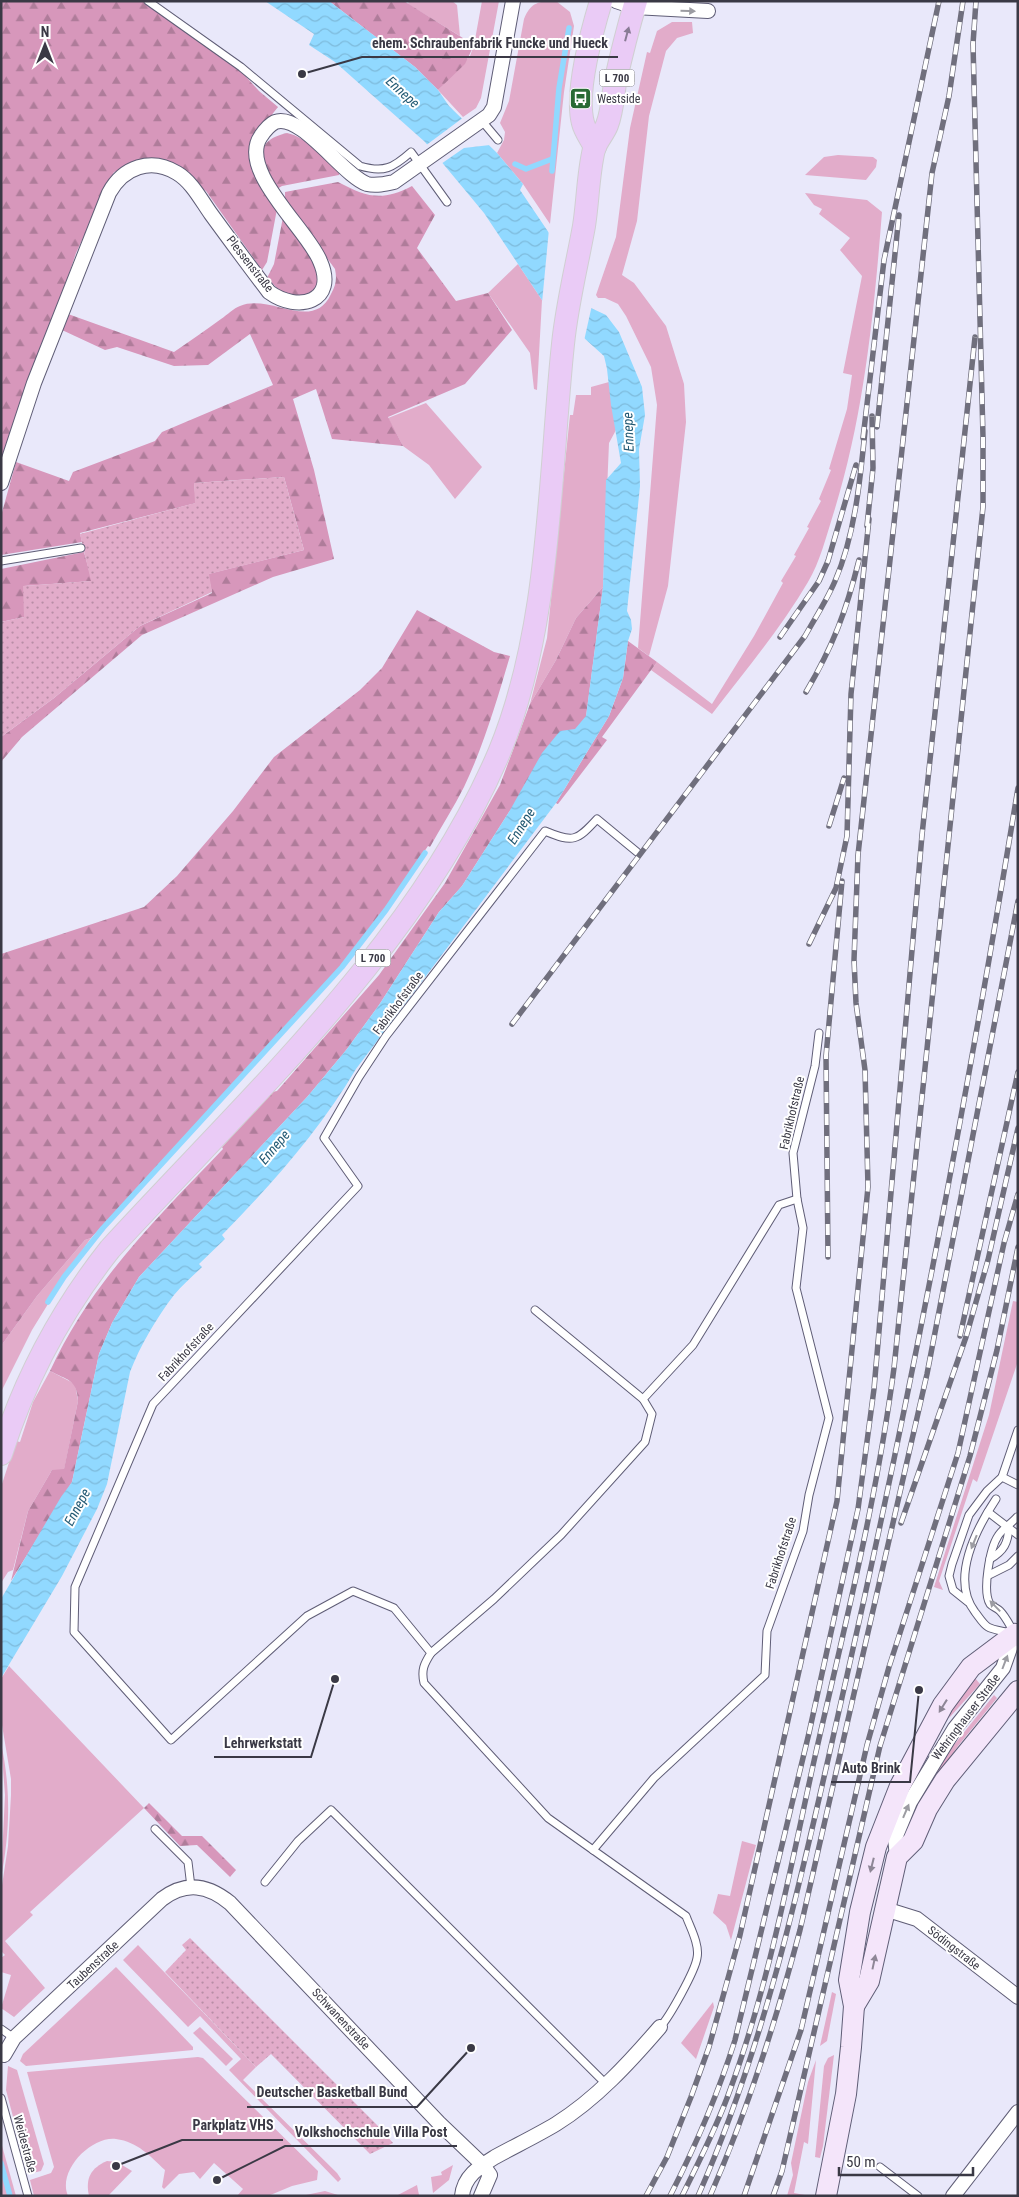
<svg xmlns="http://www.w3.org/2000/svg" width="1019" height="2197" font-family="'Roboto Condensed',sans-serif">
	<defs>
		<pattern id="forest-firs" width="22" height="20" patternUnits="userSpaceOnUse" patternTransform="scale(1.25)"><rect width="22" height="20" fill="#d797bb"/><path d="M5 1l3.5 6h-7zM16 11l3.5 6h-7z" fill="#af7c9a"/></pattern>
		<pattern id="garden-dots" width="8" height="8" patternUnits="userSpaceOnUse" patternTransform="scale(1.25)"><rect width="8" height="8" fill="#e2acca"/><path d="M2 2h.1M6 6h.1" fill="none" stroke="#b88da6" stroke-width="1.8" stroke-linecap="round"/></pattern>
		<pattern id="water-waves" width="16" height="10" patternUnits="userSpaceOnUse" patternTransform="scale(1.25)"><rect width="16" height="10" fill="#91d9ff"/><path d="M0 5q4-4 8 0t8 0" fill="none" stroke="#7ebbdc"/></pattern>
	</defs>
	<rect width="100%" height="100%" fill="#e9e8fa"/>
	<g fill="#e2acca">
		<path d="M 409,1 L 452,1 L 457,5 L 460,36 L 408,4 Z"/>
		<path d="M 482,1 L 499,1 L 481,98 L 476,108 L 463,117 L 438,90 L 470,56 L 474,45 Z"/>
		<path d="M 556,1 L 570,12 L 574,26 L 564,92 L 550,224 L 523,184 L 497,153 L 504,140 L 505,132 L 500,123 L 509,101 L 524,19 C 531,2 539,1 556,1 Z"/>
		<path d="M 672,22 L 692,22 L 693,33 L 677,38 L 666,51 L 649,116 L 637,221 L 622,275 L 634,283 L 666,326 L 684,384 L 686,422 L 668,586 L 649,656 L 638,648 L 657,405 L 651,367 L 626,316 L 618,304 L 605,298 L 598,298 L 596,295 L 616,237 L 630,128 L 647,52 L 650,53 L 657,31 Z"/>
		<path d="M 838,155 L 873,157 L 877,160 L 876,167 L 866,180 L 805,175 L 824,157 Z"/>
		<path d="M 805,193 L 867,200 L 882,212 C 874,313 864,417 833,515 C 826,537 820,562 808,582 C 781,628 745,671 712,714 L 651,670 L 657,662 L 712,704 L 754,636 L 783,583 L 781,581 L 796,556 L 794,555 L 809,528 L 807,527 L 821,501 L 819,499 L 831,470 L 829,469 L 847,409 L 852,375 L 843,373 L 862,276 L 840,250 L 850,238 L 819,214 L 822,209 L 814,205 Z"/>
		<path d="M 518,264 L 542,300 L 537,390 L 534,389 L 530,353 L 488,293 Z"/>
		<path d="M 609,382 L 616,430 L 609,443 L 603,587 L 576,618 L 556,660 L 530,704 L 547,638 L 570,415 L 573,415 L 576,395 L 591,395 L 591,387 Z"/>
		<path d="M 426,403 L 482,467 L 455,499 L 429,465 L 403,446 L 388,418 Z"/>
		<path d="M 91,1238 L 46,1302 L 48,1304 L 32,1330 L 1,1392 L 1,1346 L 37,1296 L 85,1240 Z"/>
		<path d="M 1013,1301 L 1018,1302 L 1018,1361 L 977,1482 L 973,1479 L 939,1581 L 943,1590 L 934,1587 L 989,1415 Z"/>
		<path d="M 50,1371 L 75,1384 L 78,1401 L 64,1470 L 52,1470 L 28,1511 L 13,1570 L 8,1572 L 1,1583 L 1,1487 L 16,1441 L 20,1442 L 33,1402 Z"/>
		<path d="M 9,1666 L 144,1808 L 30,1912 L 33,1915 L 5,1941 L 45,1988 L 14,2017 L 1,2008 L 11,1975 L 1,1972 L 1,1958 L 5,1955 L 1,1951 L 1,1892 L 8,1846 L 11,1795 L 11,1779 L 1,1719 L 1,1679 Z"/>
		<path d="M 975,1678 L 980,1684 L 949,1718 L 951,1711 Z"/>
		<path d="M 994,1695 L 997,1698 L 958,1746 L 928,1789 L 949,1751 Z"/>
		<path d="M 1,1743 C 11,1789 10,1832 1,1878 L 5,1795 Z"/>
		<path d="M 742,1841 L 756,1845 L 731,1940 L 726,1925 L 713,1913 L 718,1894 L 730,1896 Z"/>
		<path d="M 138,1945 L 256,2067 L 243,2080 L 337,2173 L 341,2179 L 338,2182 L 229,2070 L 241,2059 L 200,2016 L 188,2027 L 123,1960 Z"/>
		<path d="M 116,1967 L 193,2047 L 193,2050 L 26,2066 L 20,2061 L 23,2054 Z"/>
		<path d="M 832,1992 L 836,1994 L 827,2041 L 820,2046 Z"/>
		<path d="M 713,2002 L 714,2007 L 696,2059 L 681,2043 Z"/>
		<path d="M 200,2027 L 233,2059 L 226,2066 L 193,2033 Z"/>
		<path d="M 834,2055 L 823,2146 L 820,2158 L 815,2157 L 824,2066 L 828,2058 Z"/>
		<path d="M 198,2057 L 203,2058 L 318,2171 L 317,2180 L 292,2186 L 268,2196 L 237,2196 L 243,2189 L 214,2163 L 200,2179 L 194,2172 L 179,2174 L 164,2189 L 162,2187 L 165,2170 C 150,2156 138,2142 116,2139 C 91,2136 57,2171 68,2196 L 34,2196 L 30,2180 L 51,2173 L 54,2167 L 27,2072 Z"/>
		<path d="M 816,2060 L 808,2144 L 804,2142 L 794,2193 L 805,2195 L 787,2196 L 793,2175 L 791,2163 L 808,2082 Z"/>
		<path d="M 8,2066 L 17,2070 L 44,2164 L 41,2171 L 28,2174 L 6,2090 Z"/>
		<path d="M 1,2142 L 16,2196 L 1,2196 Z"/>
		<path d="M 107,2161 L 117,2162 L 132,2171 L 108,2196 L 89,2196 C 85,2178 91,2168 107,2161 Z"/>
		<path d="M 453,2165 L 449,2180 L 433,2193 L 431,2177 L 442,2175 L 441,2172 Z"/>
		<path d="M 417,2185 L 419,2195 L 396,2196 Z"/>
		<path d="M 325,2191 L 341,2196 L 301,2196 Z"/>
	</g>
	<g fill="url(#forest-firs)">
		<path d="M 1,1 L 144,1 L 240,70 L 259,91 L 278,107 C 240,155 241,158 277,209 L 267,262 L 262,270 L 206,191 L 161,160 L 114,172 L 76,253 L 1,479 Z"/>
		<path d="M 329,1 L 404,1 L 474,45 L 465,64 L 438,90 L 415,67 Z"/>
		<path d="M 287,133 C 307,137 325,159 340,172 L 339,175 L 282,186 L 277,189 C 265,165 248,142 287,133 Z"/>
		<path d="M 338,182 C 367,197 381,202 412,186 L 435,215 L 417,248 L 456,301 L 488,293 L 512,330 L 465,384 L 388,417 L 403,446 L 332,439 L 316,389 L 293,399 L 314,470 L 334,559 L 273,577 L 142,635 L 22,737 L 1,762 L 1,737 L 54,698 L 140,626 L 212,593 L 208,574 L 304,550 L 284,477 L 194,483 L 196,503 L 80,533 L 82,542 L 1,555 L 1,516 L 16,462 L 69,481 L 73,472 L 155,441 L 162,432 L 273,385 L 250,334 L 208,365 L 174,366 L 117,347 L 105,350 L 62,330 L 68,314 L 174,352 C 190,341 206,330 221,319 C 227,315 234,308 240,306 C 270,293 313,333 331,294 C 336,285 337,279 335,269 L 285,201 L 285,192 Z"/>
		<path d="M 283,217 C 295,233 315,252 318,273 C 321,294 297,303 281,292 C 276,288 272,282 267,278 L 274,264 Z"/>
		<path d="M 84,552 L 92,581 L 24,586 L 24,617 L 1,622 L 1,569 Z"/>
		<path d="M 603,587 L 586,717 L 509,812 L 462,886 L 439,912 L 379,1005 L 347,1049 L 308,1096 L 139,1277 L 112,1323 L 99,1354 L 72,1482 L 11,1581 L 28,1511 L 52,1470 L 64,1469 L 78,1401 C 77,1379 67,1380 50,1371 C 91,1282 157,1218 223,1149 L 222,1147 L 272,1092 L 277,1091 L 379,975 L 445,883 L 500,785 L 530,704 L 556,660 L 576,618 Z"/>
		<path d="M 417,610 L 494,652 L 510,656 C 497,700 484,745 464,787 C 454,807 441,827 430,847 L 428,846 L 385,909 L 341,966 L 91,1238 L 85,1240 L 37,1296 L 1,1346 L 1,954 L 144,907 L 177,876 L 233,811 L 274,757 L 360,690 L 382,668 Z"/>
		<path d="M 628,641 L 657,662 L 602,737 L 607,740 L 558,804 L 556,803 L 609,716 L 623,678 Z"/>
		<path d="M 149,1803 L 182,1836 L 202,1836 L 236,1870 L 230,1877 L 197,1845 L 180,1846 L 144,1808 Z"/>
	</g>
	<g fill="url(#garden-dots)">
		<path d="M 284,477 L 304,550 L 209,574 L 212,592 L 140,626 L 54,698 L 1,737 L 1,622 L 24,617 L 23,586 L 91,581 L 80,534 L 195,503 L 194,483 Z"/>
		<path d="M 190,1938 L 377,2125 L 393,2143 L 370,2154 L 271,2054 L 256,2067 L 165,1972 L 186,1950 L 182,1945 Z"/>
	</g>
	<path fill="url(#water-waves)" d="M 265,1 L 329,1 L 415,67 L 438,90 L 449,106 L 497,153 L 523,184 L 520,190 L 549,233 L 591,308 L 606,315 L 619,332 L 642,387 L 645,415 L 639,449 L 640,486 L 627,611 L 631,620 L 632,629 L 628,641 L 623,678 L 609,716 L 556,803 L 356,1069 C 320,1130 272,1184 222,1235 L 225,1239 L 199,1264 L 202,1267 C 193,1276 182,1285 174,1295 C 157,1317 140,1346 130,1372 L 107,1484 L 97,1509 L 62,1576 L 1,1678 L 1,1599 L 61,1497 L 72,1482 L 99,1354 L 112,1323 L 139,1277 L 308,1096 L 347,1049 L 379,1005 L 439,912 L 462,886 L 509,812 L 542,753 L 560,731 L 575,729 L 586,716 L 603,587 L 606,480 L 621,463 L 611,405 L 607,369 L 604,356 L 542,300 L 484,213 L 425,142 L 335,62 L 309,45 L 314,34 Z"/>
	<g fill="#e9e8fa">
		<path d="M 464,117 L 490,145 L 464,148 L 441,164 L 425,146 Z"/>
		<path d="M 549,229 L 592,305 L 584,341 L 542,303 Z"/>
	</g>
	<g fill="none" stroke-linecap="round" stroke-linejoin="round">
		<g stroke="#91d9ff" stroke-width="5.5">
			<path d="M 515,164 L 526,169 L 552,159"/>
			<path d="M 552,171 L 559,88 L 569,28"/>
			<path d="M 48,1302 L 64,1277 L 103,1228 L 342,967 L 386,910 L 425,853"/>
			<path d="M 1,2163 L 10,2196"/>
		</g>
		<defs>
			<g id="service">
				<path d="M 148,1 L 241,67 L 360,166 C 384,173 393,168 411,152 L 447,202"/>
				<path d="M 482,121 L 498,140"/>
				<path d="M 1,561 L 81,548"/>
				<path d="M 637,852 L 597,819 C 577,841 573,843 545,831 L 386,1036 L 359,1077 L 324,1138 L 358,1186 L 153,1404 L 75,1587 L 74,1632 L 171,1740 L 307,1616 L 353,1591 L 394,1608 L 431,1653 C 424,1664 421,1670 424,1683 L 548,1818 L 686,1916 C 690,1927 700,1945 697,1958 C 695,1971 669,2018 660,2027"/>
				<path d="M 535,1310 L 643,1399"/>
				<path d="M 1002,1477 L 1018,1485"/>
				<path d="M 996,1499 C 976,1529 950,1579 975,1612 C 979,1617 983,1624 988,1627 C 993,1630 1003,1631 1010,1633"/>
				<path d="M 988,1512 L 1018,1535"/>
				<path d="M 990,1559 C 1004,1551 1008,1543 1009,1527"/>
				<path d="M 989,1575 L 1009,1565 L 1018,1556"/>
				<path d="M 968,1602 L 953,1590 L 949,1576 L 952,1564 L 969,1515 L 987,1491 L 1002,1477 L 1018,1430"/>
				<path d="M 1015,1634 C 1010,1626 1006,1617 1000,1611 C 997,1608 993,1607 990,1604 C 982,1591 990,1548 998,1536 C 1002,1529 1011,1524 1017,1517"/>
				<path d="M 431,1653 L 494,1599 L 561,1535 L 645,1442 L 652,1414 L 643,1399 L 693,1345 L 779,1205 L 797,1199"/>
				<path d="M 155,1829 L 188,1862 L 191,1887"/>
				<path d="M 593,1850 L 654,1778 L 765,1675 L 767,1631 L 803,1531 L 809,1495 L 829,1418 L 796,1288 L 803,1228 L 797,1199 L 793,1153 L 815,1066 L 819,1033"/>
				<path d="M 265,1882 L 298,1841 L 331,1810 L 606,2084"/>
				<path d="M 1,2029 L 14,2038"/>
				<path d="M 1,2098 L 28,2196"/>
				<path d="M 880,2167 L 918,2196"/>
			</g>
			<g id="minor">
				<path d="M 616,1 L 634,7 L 708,11"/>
				<path d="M 1,483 L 34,383 L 109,193 C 123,167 151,157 177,173 C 192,182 201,200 211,214 C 230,240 249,266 269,292 C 298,313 338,302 320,261 C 308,230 237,170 261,136 C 265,130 269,125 275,122 C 301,112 343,176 367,184 C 376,186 385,184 394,182 L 489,115 L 494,107 L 513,1"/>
				<path d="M 897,1857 L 895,1838 L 910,1802 L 955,1728 L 1003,1668 L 1015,1634"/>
				<path d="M 885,1909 L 917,1919 L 1018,1997"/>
				<path d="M 4,2055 L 14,2038 L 162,1899 C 186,1881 208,1885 230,1903 L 439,2123 L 483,2165 L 490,2175 L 481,2196"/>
				<path d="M 462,2196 C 464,2176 479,2167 495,2157 C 515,2146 536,2136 556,2124 C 596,2099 629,2063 660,2027"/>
				<path d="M 953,2196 L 1018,2112"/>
			</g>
			<g id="secondary">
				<path d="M 854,2006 L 869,1981 L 897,1857 L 913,1841 L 927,1809 L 945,1780 L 1018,1691"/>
				<path d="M 826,2196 L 846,2094 L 851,2047 L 854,2006 L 849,1980 L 860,1912 L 876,1847 L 900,1786 L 943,1705 L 971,1667 L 1015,1634 L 1018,1636"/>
			</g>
			<g id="primary">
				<path d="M 595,147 C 591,139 585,131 583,123 C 575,93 592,31 601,1"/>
				<path d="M 1,1454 C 25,1378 61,1311 110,1249 C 249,1097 417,945 499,753 C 551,628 549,477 563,344 C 567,304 577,265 584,226 C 588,201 588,174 594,149 C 597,140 604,133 607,125 C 612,112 613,97 615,83 C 621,56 628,28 636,1"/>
			</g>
		</defs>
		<use href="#service" stroke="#5f5d76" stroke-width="9"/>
		<use href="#minor" stroke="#5f5d76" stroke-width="16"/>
		<use href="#secondary" stroke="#5f5d76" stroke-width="22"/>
		<use href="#primary" stroke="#d0cfd2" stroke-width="24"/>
		<use href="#service" stroke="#fff" stroke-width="7"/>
		<use href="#minor" stroke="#fff" stroke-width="14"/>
		<use href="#secondary" stroke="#f4e5fa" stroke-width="20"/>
		<use href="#primary" stroke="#eacbf6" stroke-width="22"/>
		<defs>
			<g id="rail">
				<path d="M 877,427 L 899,215"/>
				<path d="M 863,438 L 884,260 L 939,1"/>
				<path d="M 867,526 L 873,468 L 872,416"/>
				<path d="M 780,637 L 819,581 L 828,561 L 856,465"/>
				<path d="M 806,692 C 833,646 846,612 859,560"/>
				<path d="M 829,826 L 844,778"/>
				<path d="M 809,944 L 836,888 L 847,836 L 851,694 L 869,519"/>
				<path d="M 512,1024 L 805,636 C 815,618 827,600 835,581 C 855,535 860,481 865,431"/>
				<path d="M 828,1257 L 826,1056 L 842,881"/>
				<path d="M 960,1336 L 1018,1072"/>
				<path d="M 901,1523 L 966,1337 L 988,1260 L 1018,1128"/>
				<path d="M 646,2196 L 667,2157 L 691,2097 L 709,2047 L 740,1935 L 837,1501 L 868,1187 L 865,1070 L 856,1003 L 854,960 L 858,855 L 932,173 L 949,96 L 963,1"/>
				<path d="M 670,2196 C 696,2145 718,2094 735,2040 L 809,1733 L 858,1509 L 874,1389 L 922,835 L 975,337"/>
				<path d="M 682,2196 C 699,2161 717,2127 730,2090 C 770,1982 791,1864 816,1752 C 845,1625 877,1498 894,1368 L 983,507 L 983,437 L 973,44 L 976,1"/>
				<path d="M 698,2196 C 771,2031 806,1855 846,1680 C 913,1385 969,1087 1018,788"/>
				<path d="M 710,2196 C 748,2110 776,2021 800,1930 L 927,1374 L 1018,901"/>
				<path d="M 744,2196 L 801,2030 L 867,1745 L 889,1667 L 958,1453 L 1004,1243 L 1018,1194"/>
				<path d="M 773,2196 L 782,2171 L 880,1746 L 970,1456 L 997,1350 L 1018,1247"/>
			</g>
		</defs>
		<use href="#rail" stroke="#706f7d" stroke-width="5.5"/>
		<use href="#rail" stroke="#fff" stroke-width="4" stroke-dasharray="11" stroke-linecap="butt"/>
	</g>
	<defs><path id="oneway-solid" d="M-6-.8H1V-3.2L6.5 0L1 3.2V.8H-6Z" transform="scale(1.25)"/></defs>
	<g fill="#9c9ca2">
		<use href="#oneway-solid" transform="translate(688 11) rotate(2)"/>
		<use href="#oneway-solid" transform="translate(974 1542) rotate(112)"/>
		<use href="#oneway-solid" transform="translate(995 1606) rotate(-134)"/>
		<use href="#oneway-solid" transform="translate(1005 1662) rotate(-69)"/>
		<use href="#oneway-solid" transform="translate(906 1811) rotate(-67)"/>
	</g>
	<use fill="#897b95" href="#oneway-solid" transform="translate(627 34) rotate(-75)"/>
	<g fill="#8e8696">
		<use href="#oneway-solid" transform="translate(943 1706) rotate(122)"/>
		<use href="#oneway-solid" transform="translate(872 1865) rotate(104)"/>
		<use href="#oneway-solid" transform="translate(874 1962) rotate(-78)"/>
	</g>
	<defs>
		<symbol id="bus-square" viewBox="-11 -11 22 22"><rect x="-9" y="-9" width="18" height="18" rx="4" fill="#286a34" stroke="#fff"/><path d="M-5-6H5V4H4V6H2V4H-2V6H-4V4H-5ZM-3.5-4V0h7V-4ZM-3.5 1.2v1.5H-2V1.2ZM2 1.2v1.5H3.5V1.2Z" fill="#fff"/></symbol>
	</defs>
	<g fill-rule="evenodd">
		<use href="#bus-square" x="568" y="86" width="25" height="25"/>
	</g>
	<g text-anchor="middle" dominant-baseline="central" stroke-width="4" stroke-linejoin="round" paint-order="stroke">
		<g fill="#fff" stroke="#75747d" stroke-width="1">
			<rect x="599.5" y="69.5" width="35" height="17" rx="4"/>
			<rect x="355.5" y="949.5" width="35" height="17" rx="4"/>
		</g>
		<g font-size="11" font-weight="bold" fill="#3a3945">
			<text x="617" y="78">L 700</text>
			<text x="373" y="958">L 700</text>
		</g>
		<g font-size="12" fill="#3a3945" stroke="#fff" text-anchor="start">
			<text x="597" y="99">Westside</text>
		</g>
		<g font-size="12" fill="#3a3945" stroke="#fff">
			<text transform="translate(250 264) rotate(52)">Plessenstraße</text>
			<text transform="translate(398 1003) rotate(-53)">Fabrikhofstraße</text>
			<text transform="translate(792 1113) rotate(-77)">Fabrikhofstraße</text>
			<text transform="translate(186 1352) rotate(-47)">Fabrikhofstraße</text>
			<text transform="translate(781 1553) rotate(-72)">Fabrikhofstraße</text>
			<text transform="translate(966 1717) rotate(-53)">Wehringhauser Straße</text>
			<text transform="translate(954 1948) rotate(38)">Södingstraße</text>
			<text transform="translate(93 1965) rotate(-43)">Taubenstraße</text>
			<text transform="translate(341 2019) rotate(47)">Schwanenstraße</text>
			<text transform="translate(25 2144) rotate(75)">Weidestraße</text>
		</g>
		<g font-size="14" font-style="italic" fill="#235a74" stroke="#fff">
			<text transform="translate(403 92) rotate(42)">Ennepe</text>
			<text transform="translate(628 432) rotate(-92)">Ennepe</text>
			<text transform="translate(521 826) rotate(-58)">Ennepe</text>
			<text transform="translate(274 1147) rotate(-50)">Ennepe</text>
			<text transform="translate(77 1507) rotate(-62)">Ennepe</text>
		</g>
	</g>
	<path fill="none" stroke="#3a3945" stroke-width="2" d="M302 74L362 57H618M335 1679L311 1757H214M919 1690L910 1782H831M471 2048L417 2107H247M116 2166L182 2140H283M217 2180L285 2146H457"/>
	<g fill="#3a3945" stroke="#fff" stroke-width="2">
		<circle cx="302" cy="74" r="5"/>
		<circle cx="335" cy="1679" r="5"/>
		<circle cx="919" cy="1690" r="5"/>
		<circle cx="471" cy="2048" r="5"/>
		<circle cx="116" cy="2166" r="5"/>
		<circle cx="217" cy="2180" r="5"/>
	</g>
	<g font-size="14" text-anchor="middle" font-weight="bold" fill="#3a3945" stroke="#fff" stroke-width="4" stroke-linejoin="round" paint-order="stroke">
		<text x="490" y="48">ehem. Schraubenfabrik Funcke und Hueck</text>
		<text x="263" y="1748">Lehrwerkstatt</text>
		<text x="871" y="1773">Auto Brink</text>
		<text x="332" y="2097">Deutscher Basketball Bund</text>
		<text x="233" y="2130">Parkplatz VHS</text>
		<text x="371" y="2137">Volkshochschule Villa Post</text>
	</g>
	<rect width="1019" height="2197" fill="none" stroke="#3a3945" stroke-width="5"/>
	<g transform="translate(45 45)" stroke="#ffffff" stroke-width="4" paint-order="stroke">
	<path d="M0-4L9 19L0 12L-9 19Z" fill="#3a3945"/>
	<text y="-8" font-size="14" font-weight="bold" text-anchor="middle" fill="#3a3945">N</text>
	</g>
	<path d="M839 2167v8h134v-8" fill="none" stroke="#3a3945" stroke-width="2.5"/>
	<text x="846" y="2167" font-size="15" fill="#3a3945" stroke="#ffffff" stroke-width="4" paint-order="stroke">50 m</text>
</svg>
